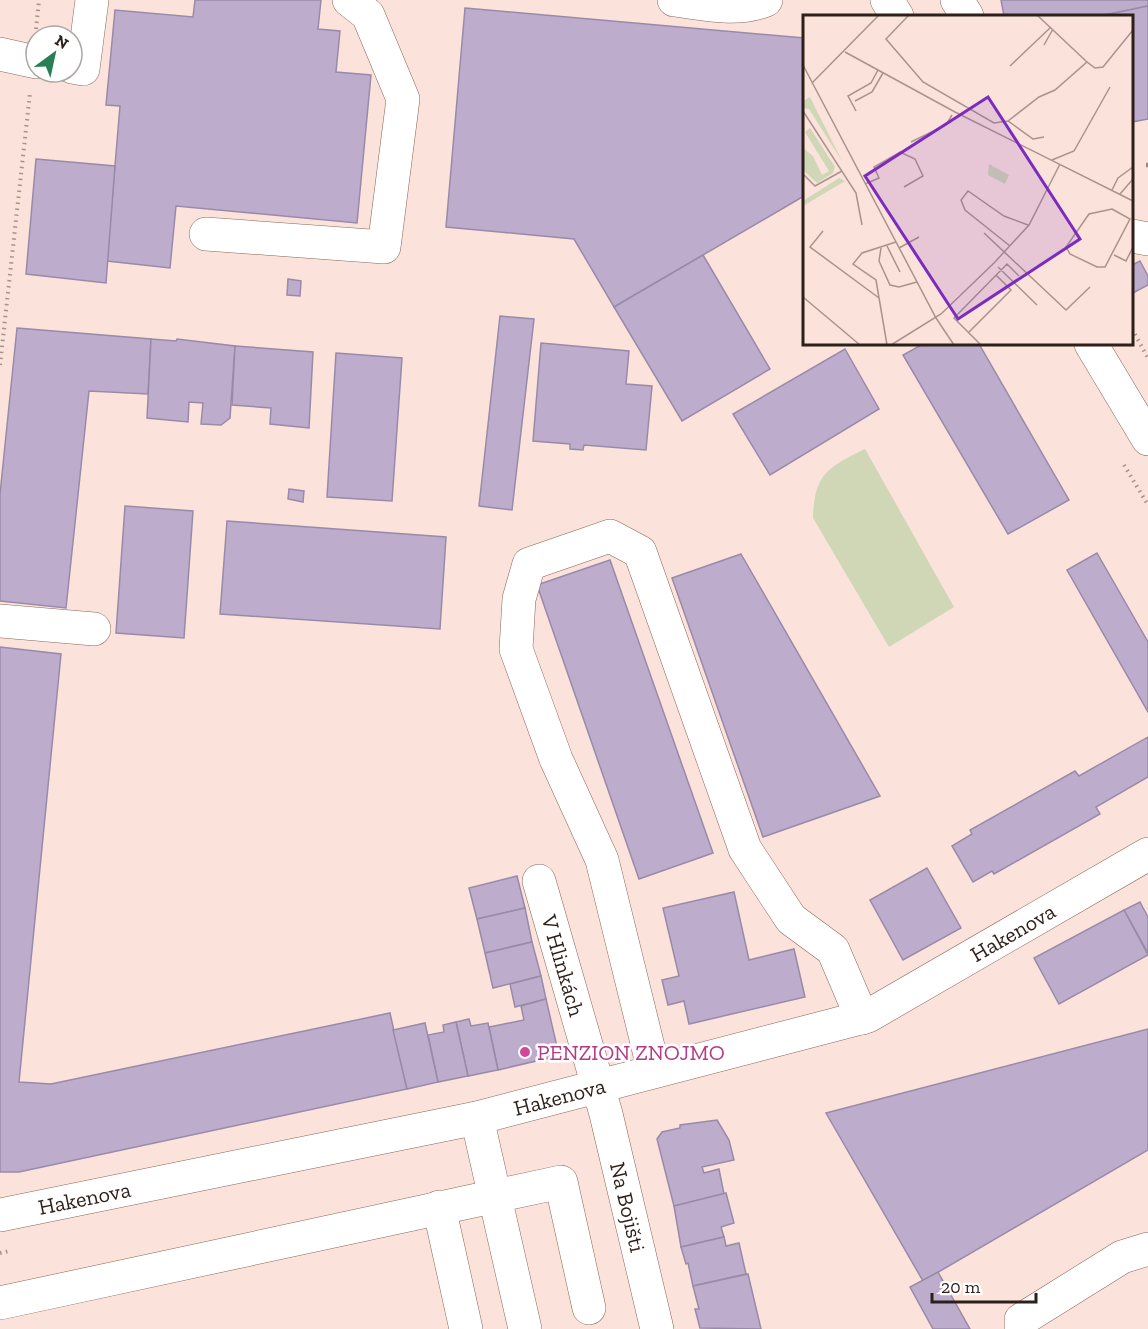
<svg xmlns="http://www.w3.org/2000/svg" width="1148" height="1329" font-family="'Zilla Slab',serif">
	<rect width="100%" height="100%" fill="#fbe2da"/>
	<path fill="#cfd7b7" d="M 865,449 L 954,607 L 889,647 L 813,518 C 814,474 828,467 865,449 Z"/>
	<g fill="#bdaccc" stroke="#9a8aa9" stroke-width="1.5">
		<path d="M 195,0 L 321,0 L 318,29 L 340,31 L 336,72 L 371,75 L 357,223 L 176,206 L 170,268 L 107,261 L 120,106 L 106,105 L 115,10 L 193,17 Z"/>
		<path d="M 1001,0 L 1148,0 L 1148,6 L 1100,16 L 1004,16 Z"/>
		<path d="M 1148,6 L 1148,119 L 1132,122 L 1132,16 L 1100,16 Z"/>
		<path d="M 465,8 L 804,38 L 804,196 L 614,307 L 574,239 L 446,227 Z"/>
		<path d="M 36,159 L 115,166 L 106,283 L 26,274 Z"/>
		<path d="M 703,255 L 770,369 L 682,421 L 614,307 Z"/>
		<path d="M 1140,261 L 1148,276 L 1148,285 L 1133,293 L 1132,265 Z"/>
		<path d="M 288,279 L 301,281 L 300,296 L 287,295 Z"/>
		<path d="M 500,316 L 534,319 L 512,510 L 479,506 Z"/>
		<path d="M 17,328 L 151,339 L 148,394 L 89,391 L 66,608 L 0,601 L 0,494 Z"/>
		<path d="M 151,339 L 176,341 L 177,339 L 235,346 L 230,418 L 221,425 L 201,424 L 203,403 L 189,402 L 188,422 L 147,418 Z"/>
		<path d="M 541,343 L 629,351 L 626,384 L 652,386 L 646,450 L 584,445 L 583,450 L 570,449 L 570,444 L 533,441 Z"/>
		<path d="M 923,344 L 979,344 L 1069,500 L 1008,534 L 903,355 Z"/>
		<path d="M 235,346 L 313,352 L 309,428 L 270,424 L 271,408 L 232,405 Z"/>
		<path d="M 845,349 L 879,409 L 770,475 L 733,414 Z"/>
		<path d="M 336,353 L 402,358 L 392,501 L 327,497 Z"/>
		<path d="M 289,489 L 304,491 L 303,502 L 288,499 Z"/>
		<path d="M 125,506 L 193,511 L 184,638 L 116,633 Z"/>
		<path d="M 227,521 L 446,537 L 440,629 L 220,614 Z"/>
		<path d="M 1097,553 L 1148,642 L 1148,712 L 1067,570 Z"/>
		<path d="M 741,554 L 880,796 L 763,837 L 672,578 Z"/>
		<path d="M 610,560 L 713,853 L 639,879 L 537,585 Z"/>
		<path d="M 0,647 L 61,654 L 19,1082 L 51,1084 L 390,1013 L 407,1089 L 19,1172 L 0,1172 Z"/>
		<path d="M 1148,737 L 1148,777 L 1096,807 L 1100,814 L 994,874 L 992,871 L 973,882 L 952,846 L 972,834 L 970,830 L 1075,771 L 1079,776 Z"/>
		<path d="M 927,868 L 961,928 L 903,960 L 870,900 Z"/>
		<path d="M 517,876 L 525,908 L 477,919 L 469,888 Z"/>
		<path d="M 734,892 L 749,960 L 794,949 L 805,997 L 689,1024 L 684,1001 L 668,1005 L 662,980 L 679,976 L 663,908 Z"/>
		<path d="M 1140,902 L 1148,917 L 1148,953 L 1124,910 Z"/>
		<path d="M 525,908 L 532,942 L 485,953 L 477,919 Z"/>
		<path d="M 1124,910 L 1148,955 L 1059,1004 L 1034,958 Z"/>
		<path d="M 532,942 L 541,976 L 493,988 L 485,953 Z"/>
		<path d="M 541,976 L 546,999 L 515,1007 L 510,984 Z"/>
		<path d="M 546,999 L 558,1051 L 553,1057 L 498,1070 L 489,1027 L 524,1020 L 521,1006 Z"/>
		<path d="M 469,1019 L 471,1026 L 488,1023 L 498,1070 L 468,1076 L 456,1022 Z"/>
		<path d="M 456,1022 L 468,1076 L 438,1082 L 428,1035 L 444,1032 L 443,1025 Z"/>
		<path d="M 425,1023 L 438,1082 L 407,1089 L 393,1030 Z"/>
		<path d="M 1148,1029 L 1148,1150 L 923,1281 L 826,1113 Z"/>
		<path d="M 717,1120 L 729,1140 L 734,1160 L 702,1167 L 704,1173 L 719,1169 L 724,1194 L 674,1206 L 657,1139 L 662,1132 L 680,1128 L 680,1125 Z"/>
		<path d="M 726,1193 L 734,1223 L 721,1227 L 724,1237 L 681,1247 L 674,1206 Z"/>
		<path d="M 724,1237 L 726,1246 L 739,1243 L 746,1274 L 693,1286 L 688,1263 L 686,1264 L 681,1247 Z"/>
		<path d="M 938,1272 L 970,1329 L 933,1329 L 910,1287 Z"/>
		<path d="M 748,1274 L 761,1329 L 700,1328 L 695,1309 L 699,1309 L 693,1286 Z"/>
	</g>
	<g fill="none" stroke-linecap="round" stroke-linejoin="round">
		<defs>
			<g id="minor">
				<path d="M 674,0 C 704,4 737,12 766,0"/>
				<path d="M 887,0 L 897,16"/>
				<path d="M 957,0 L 967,16"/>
				<path d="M 0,54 L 36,62"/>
				<path d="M 72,67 L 83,69 L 92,0"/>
				<path d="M 206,234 L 384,247 L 403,99 L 368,15 L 349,0"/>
				<path d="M 1132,236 L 1148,239"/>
				<path d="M 1091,344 L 1148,439"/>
				<path d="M 0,621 L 94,629"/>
				<path id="s1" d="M 539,881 L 606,1114 L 657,1329"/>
				<path d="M 654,1071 L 602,860 L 556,759 L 516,649 L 519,599 L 529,564 L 610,536 L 640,552 L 745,849 L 791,919 L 833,950 L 862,1018"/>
				<path d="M 477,1118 L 525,1329"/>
				<path d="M 439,1207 L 466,1329"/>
				<path id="s2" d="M 0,1215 L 477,1118 L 868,1016 L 1148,854"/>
				<path d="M 0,1303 L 561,1182 L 589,1308"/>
				<path d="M 1021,1329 L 1021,1320 L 1122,1257 L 1148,1249"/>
			</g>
		</defs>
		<use href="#minor" stroke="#89665a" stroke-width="34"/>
		<g stroke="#a8938c" stroke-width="4" stroke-dasharray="1.5 4.5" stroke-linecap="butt">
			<path d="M 36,29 L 39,0"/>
			<path d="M 1132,329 L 1148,358"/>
			<path d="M 0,365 L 30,93"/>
			<path d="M 1124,465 L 1148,505"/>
			<path d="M 0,1253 L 9,1251"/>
		</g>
		<use href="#minor" stroke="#fff" stroke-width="33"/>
		<path stroke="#9c8881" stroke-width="4.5" stroke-dasharray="8 8" stroke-linecap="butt" d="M 1146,165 L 1148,165"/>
	</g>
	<circle fill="#d1479c" stroke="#fff" stroke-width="2" cx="525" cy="1052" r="6"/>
	<g text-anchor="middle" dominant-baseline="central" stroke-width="5" stroke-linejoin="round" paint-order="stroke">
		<g font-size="22" fill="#2d1f19" stroke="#fff">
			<text stroke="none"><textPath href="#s2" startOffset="1058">Hakenova</textPath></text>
			<text stroke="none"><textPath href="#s1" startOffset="88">V Hlinkách</textPath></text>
			<text stroke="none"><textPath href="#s2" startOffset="572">Hakenova</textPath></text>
			<text stroke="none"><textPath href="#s2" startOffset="86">Hakenova</textPath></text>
			<text stroke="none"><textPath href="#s1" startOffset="338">Na Bojišti</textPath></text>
		</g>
		<g font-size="22" fill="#b23c85" stroke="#fff" text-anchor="start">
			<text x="537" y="1052">PENZION ZNOJMO</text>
		</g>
	</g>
	<g transform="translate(803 15)">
		<rect width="330" height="330" fill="#fbe2da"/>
		<path d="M 7,82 L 39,146 L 6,94 L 0,93 L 0,86 ZM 7,113 L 32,152 L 30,158 L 14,168 L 0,155 L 0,133 L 10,141 L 19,160 L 26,156 L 2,117 ZM 186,149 L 206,160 L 202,169 L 185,160 ZM 36,163 L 42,166 L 0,191 L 0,186 Z" fill="#cfd7b7"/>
		<path fill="none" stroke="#a9948d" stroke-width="1.5" d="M 106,0 L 83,24 L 120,67 L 191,108 L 205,106 L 230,124 L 241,122M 234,0 L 284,47M 241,30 L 250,14M 42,37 L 152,97 L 330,186M 0,50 L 133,303 L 151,330M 207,51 L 248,12M 9,68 L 76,0M 52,86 L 69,77 L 80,58M 0,96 L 53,178 L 59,210M 53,96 L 45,81 L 68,68 L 75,55M 205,106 L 236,82 L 252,75 L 284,47 L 292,53 L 300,52 L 330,15M 108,127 L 143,110 L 149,100M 249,145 L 271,136 L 307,72M 0,159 L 12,171 L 39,156M 62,169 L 76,163 L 71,152 L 97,137 L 112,144 L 120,161 L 101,172M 309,175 L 315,163 L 330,152M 317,179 L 330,164M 309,194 L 327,204 L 302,252 L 294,252 L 267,239 L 263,232 L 286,199 ZM 20,216 L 7,232 L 76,283M 181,218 L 263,295 L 287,272M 84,231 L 97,257M 207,231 L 162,195 L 158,185 L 165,176 L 201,201 L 225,210M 78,233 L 76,246 L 87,270 L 96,272 L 114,267M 96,233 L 116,222M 311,240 L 323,246 L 330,232M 195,252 L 234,290M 0,282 L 57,330M 166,317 L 208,275 L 193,260M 84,330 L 73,265 L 50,249 L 59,238 L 93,227M 88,330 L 138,299 L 191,248 L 226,210 L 257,149M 178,330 L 151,303 L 204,249 L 216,261"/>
		<path fill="#7b2cbf" fill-opacity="0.15" stroke="#7b2cbf" stroke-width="3" d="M 185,82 L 277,224 L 155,304 L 62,161 Z"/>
		<rect width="330" height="330" fill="none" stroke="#2d1f19" stroke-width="3"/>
	</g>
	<g transform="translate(54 54) rotate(33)"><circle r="28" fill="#ffffff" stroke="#aba5a3" stroke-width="1.5"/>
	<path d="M0-4.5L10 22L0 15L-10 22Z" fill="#278054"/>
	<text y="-9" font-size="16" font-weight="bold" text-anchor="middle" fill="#2d1f19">N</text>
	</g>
	<path d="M932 1293v9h104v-9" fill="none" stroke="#2d1f19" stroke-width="3"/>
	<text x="941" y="1293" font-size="18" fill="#2d1f19" stroke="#ffffff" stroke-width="4.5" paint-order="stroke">20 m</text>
</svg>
